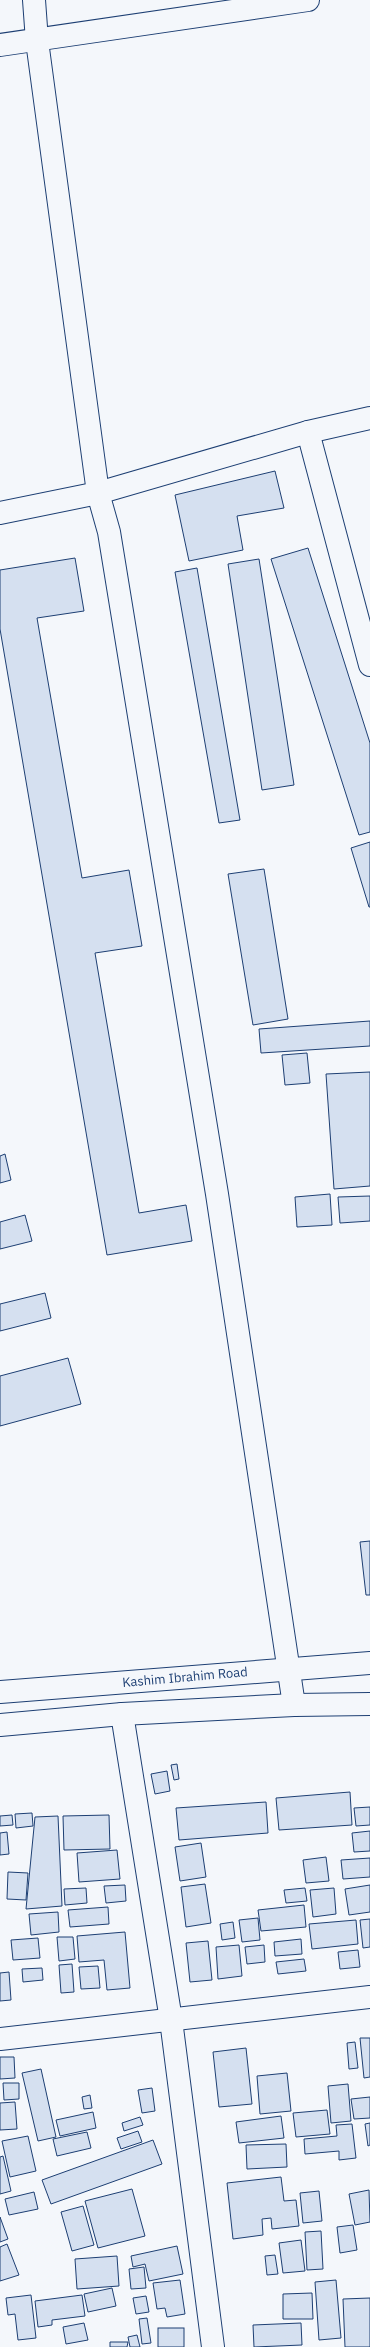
<svg xmlns="http://www.w3.org/2000/svg" width="370" height="2347" font-family="'IBM Plex Sans',sans-serif">
	<rect width="100%" height="100%" fill="#f4f7fb"/>
	<g fill="#d5e0f0" stroke="#1d3f73">
		<path d="M 275,471 L 284,508 L 237,516 L 243,550 L 189,561 L 175,495 Z"/>
		<path d="M 308,548 L 370,743 L 370,832 L 359,835 L 271,559 Z"/>
		<path d="M 75,558 L 84,611 L 37,618 L 82,878 L 129,870 L 142,946 L 95,953 L 139,1213 L 186,1205 L 192,1241 L 107,1255 L 0,629 L 0,570 Z"/>
		<path d="M 259,559 L 294,785 L 262,790 L 228,564 Z"/>
		<path d="M 197,568 L 240,820 L 219,823 L 175,572 Z"/>
		<path d="M 370,842 L 370,907 L 369,907 L 351,848 Z"/>
		<path d="M 264,869 L 288,1019 L 253,1025 L 228,874 Z"/>
		<path d="M 370,1021 L 370,1046 L 261,1053 L 259,1029 Z"/>
		<path d="M 307,1053 L 310,1083 L 285,1085 L 282,1055 Z"/>
		<path d="M 370,1072 L 370,1186 L 334,1189 L 326,1074 Z"/>
		<path d="M 5,1154 L 11,1180 L 0,1183 L 0,1156 Z"/>
		<path d="M 330,1194 L 332,1225 L 297,1227 L 295,1197 Z"/>
		<path d="M 370,1196 L 370,1221 L 340,1223 L 338,1197 Z"/>
		<path d="M 25,1215 L 32,1241 L 0,1249 L 0,1222 Z"/>
		<path d="M 45,1293 L 51,1318 L 0,1331 L 0,1304 Z"/>
		<path d="M 68,1358 L 81,1404 L 0,1426 L 0,1376 Z"/>
		<path d="M 370,1541 L 370,1595 L 366,1595 L 360,1542 Z"/>
		<path d="M 177,1764 L 179,1779 L 174,1780 L 171,1765 Z"/>
		<path d="M 167,1771 L 170,1791 L 155,1794 L 151,1774 Z"/>
		<path d="M 350,1792 L 352,1825 L 279,1830 L 276,1798 Z"/>
		<path d="M 266,1802 L 268,1833 L 179,1840 L 176,1808 Z"/>
		<path d="M 370,1807 L 370,1825 L 356,1826 L 354,1808 Z"/>
		<path d="M 32,1813 L 33,1826 L 16,1828 L 15,1814 Z"/>
		<path d="M 12,1815 L 13,1825 L 0,1826 L 0,1816 Z"/>
		<path d="M 109,1815 L 110,1849 L 64,1850 L 63,1816 Z"/>
		<path d="M 58,1816 L 62,1906 L 26,1909 L 35,1817 Z"/>
		<path d="M 370,1831 L 370,1851 L 354,1852 L 352,1833 Z"/>
		<path d="M 7,1832 L 9,1854 L 0,1855 L 0,1833 Z"/>
		<path d="M 201,1843 L 206,1877 L 180,1881 L 175,1847 Z"/>
		<path d="M 117,1850 L 120,1879 L 79,1882 L 77,1853 Z"/>
		<path d="M 326,1857 L 329,1881 L 306,1883 L 303,1860 Z"/>
		<path d="M 370,1858 L 370,1877 L 343,1879 L 341,1860 Z"/>
		<path d="M 8,1872 L 28,1873 L 26,1900 L 7,1899 Z"/>
		<path d="M 205,1884 L 211,1923 L 186,1927 L 181,1887 Z"/>
		<path d="M 125,1885 L 126,1901 L 106,1903 L 104,1886 Z"/>
		<path d="M 370,1885 L 370,1912 L 349,1915 L 345,1889 Z"/>
		<path d="M 86,1888 L 87,1903 L 65,1905 L 64,1889 Z"/>
		<path d="M 305,1888 L 307,1901 L 286,1903 L 284,1890 Z"/>
		<path d="M 334,1888 L 336,1914 L 313,1917 L 310,1890 Z"/>
		<path d="M 304,1905 L 306,1927 L 261,1931 L 258,1910 Z"/>
		<path d="M 108,1907 L 109,1924 L 70,1927 L 68,1910 Z"/>
		<path d="M 58,1912 L 59,1932 L 31,1935 L 29,1914 Z"/>
		<path d="M 258,1918 L 260,1940 L 242,1942 L 239,1920 Z"/>
		<path d="M 370,1919 L 370,1947 L 363,1948 L 360,1920 Z"/>
		<path d="M 356,1920 L 358,1944 L 312,1949 L 309,1924 Z"/>
		<path d="M 233,1922 L 235,1938 L 222,1940 L 220,1924 Z"/>
		<path d="M 125,1932 L 130,1988 L 107,1990 L 104,1960 L 79,1962 L 77,1936 Z"/>
		<path d="M 57,1937 L 73,1937 L 75,1959 L 59,1961 Z"/>
		<path d="M 38,1938 L 40,1958 L 13,1960 L 11,1940 Z"/>
		<path d="M 301,1939 L 302,1954 L 275,1956 L 274,1942 Z"/>
		<path d="M 208,1941 L 212,1980 L 190,1982 L 186,1943 Z"/>
		<path d="M 239,1945 L 242,1976 L 218,1979 L 216,1947 Z"/>
		<path d="M 264,1945 L 265,1962 L 247,1964 L 245,1947 Z"/>
		<path d="M 358,1950 L 360,1967 L 340,1969 L 338,1952 Z"/>
		<path d="M 304,1959 L 306,1971 L 278,1974 L 276,1962 Z"/>
		<path d="M 72,1964 L 74,1992 L 61,1993 L 59,1965 Z"/>
		<path d="M 98,1966 L 100,1988 L 81,1989 L 79,1967 Z"/>
		<path d="M 42,1968 L 43,1980 L 23,1982 L 22,1969 Z"/>
		<path d="M 9,1972 L 11,2000 L 0,2001 L 0,1973 Z"/>
		<path d="M 360,2038 L 370,2038 L 370,2077 L 364,2078 Z"/>
		<path d="M 355,2042 L 358,2068 L 349,2069 L 347,2043 Z"/>
		<path d="M 246,2048 L 252,2104 L 219,2107 L 213,2052 Z"/>
		<path d="M 0,2057 L 14,2057 L 15,2078 L 0,2079 Z"/>
		<path d="M 41,2069 L 56,2137 L 38,2141 L 22,2073 Z"/>
		<path d="M 287,2073 L 291,2111 L 260,2114 L 257,2076 Z"/>
		<path d="M 3,2083 L 19,2083 L 19,2099 L 4,2100 Z"/>
		<path d="M 348,2084 L 351,2121 L 331,2123 L 328,2086 Z"/>
		<path d="M 152,2088 L 155,2111 L 142,2113 L 138,2090 Z"/>
		<path d="M 90,2095 L 92,2108 L 84,2109 L 82,2097 Z"/>
		<path d="M 370,2097 L 370,2118 L 354,2119 L 351,2099 Z"/>
		<path d="M 15,2102 L 17,2129 L 0,2130 L 0,2103 Z"/>
		<path d="M 327,2110 L 330,2134 L 296,2137 L 293,2113 Z"/>
		<path d="M 93,2112 L 96,2128 L 60,2136 L 56,2120 Z"/>
		<path d="M 281,2116 L 284,2138 L 239,2143 L 236,2122 Z"/>
		<path d="M 140,2117 L 143,2125 L 124,2131 L 122,2123 Z"/>
		<path d="M 370,2123 L 370,2145 L 368,2146 L 365,2124 Z"/>
		<path d="M 352,2124 L 356,2158 L 339,2160 L 339,2151 L 305,2154 L 304,2139 L 337,2136 L 336,2125 Z"/>
		<path d="M 138,2131 L 142,2142 L 121,2149 L 117,2138 Z"/>
		<path d="M 87,2132 L 91,2148 L 57,2156 L 53,2139 Z"/>
		<path d="M 28,2136 L 36,2171 L 10,2177 L 2,2141 Z"/>
		<path d="M 153,2140 L 162,2164 L 51,2204 L 42,2180 Z"/>
		<path d="M 286,2144 L 287,2167 L 247,2169 L 246,2145 Z"/>
		<path d="M 3,2156 L 11,2191 L 0,2194 L 0,2157 Z"/>
		<path d="M 281,2177 L 284,2201 L 296,2200 L 299,2226 L 272,2229 L 271,2218 L 262,2219 L 263,2235 L 233,2239 L 227,2183 Z"/>
		<path d="M 132,2189 L 145,2236 L 98,2248 L 85,2201 Z"/>
		<path d="M 369,2190 L 370,2222 L 355,2225 L 349,2194 Z"/>
		<path d="M 319,2191 L 322,2221 L 303,2223 L 300,2193 Z"/>
		<path d="M 34,2192 L 38,2209 L 9,2215 L 5,2199 Z"/>
		<path d="M 83,2206 L 94,2245 L 72,2251 L 61,2212 Z"/>
		<path d="M 0,2217 L 8,2239 L 0,2242 Z"/>
		<path d="M 353,2225 L 357,2250 L 340,2253 L 337,2227 Z"/>
		<path d="M 321,2231 L 323,2269 L 307,2270 L 305,2232 Z"/>
		<path d="M 301,2240 L 305,2271 L 283,2273 L 279,2243 Z"/>
		<path d="M 7,2244 L 19,2275 L 0,2281 L 0,2247 Z"/>
		<path d="M 177,2246 L 183,2274 L 149,2281 L 145,2264 L 133,2267 L 131,2256 Z"/>
		<path d="M 275,2255 L 278,2274 L 267,2275 L 265,2256 Z"/>
		<path d="M 117,2256 L 119,2286 L 77,2289 L 75,2259 Z"/>
		<path d="M 144,2267 L 146,2288 L 131,2289 L 129,2269 Z"/>
		<path d="M 180,2280 L 185,2314 L 167,2317 L 165,2308 L 157,2309 L 153,2283 Z"/>
		<path d="M 336,2280 L 341,2338 L 319,2340 L 315,2282 Z"/>
		<path d="M 112,2288 L 116,2306 L 88,2312 L 84,2294 Z"/>
		<path d="M 312,2293 L 313,2319 L 283,2319 L 283,2294 Z"/>
		<path d="M 31,2295 L 36,2338 L 18,2340 L 15,2314 L 8,2315 L 6,2298 Z"/>
		<path d="M 82,2295 L 85,2316 L 52,2320 L 52,2325 L 38,2327 L 35,2301 Z"/>
		<path d="M 146,2296 L 149,2312 L 136,2314 L 133,2298 Z"/>
		<path d="M 370,2298 L 370,2347 L 345,2347 L 343,2299 Z"/>
		<path d="M 147,2318 L 151,2343 L 142,2344 L 139,2319 Z"/>
		<path d="M 84,2323 L 88,2340 L 66,2344 L 63,2327 Z"/>
		<path d="M 301,2323 L 302,2345 L 254,2347 L 253,2325 Z"/>
		<rect x="158" y="2328" width="26" height="19"/>
		<path d="M 137,2335 L 140,2347 L 130,2347 L 128,2337 Z"/>
		<path d="M 110,2342 L 128,2342 L 127,2347 L 110,2347 Z"/>
	</g>
	<g fill="none" stroke-linecap="round" stroke-linejoin="round">
		<defs>
			<g id="minor">
				<path d="M 34,0 L 37,41 L 98,493 L 109,532 L 217,1194 L 294,1705"/>
				<path d="M 0,45 L 308,0"/>
				<path d="M 308,432 L 370,665"/>
				<path d="M 0,513 L 98,493 L 308,432 L 370,418"/>
				<path d="M 122,1714 L 171,2020 L 213,2347"/>
				<path d="M 0,2039 L 370,1997"/>
			</g>
			<g id="trunk">
				<path d="M 0,1692 L 370,1663"/>
				<path d="M 0,1725 L 122,1714 L 294,1705 L 370,1704"/>
			</g>
		</defs>
		<use href="#minor" stroke="#1d3f73" stroke-width="24"/>
		<use href="#trunk" stroke="#1d3f73" stroke-width="24"/>
		<use href="#minor" stroke="#f4f7fb" stroke-width="22"/>
		<use href="#trunk" stroke="#f4f7fb" stroke-width="22"/>
	</g>
	<g text-anchor="middle" dominant-baseline="central" stroke-width="3" stroke-linejoin="round" paint-order="stroke">
		<g font-size="13" fill="#1d3f73" stroke="#f4f7fb">
			<text transform="translate(185 1677) rotate(-5)">Kashim Ibrahim Road</text>
		</g>
	</g>
</svg>
